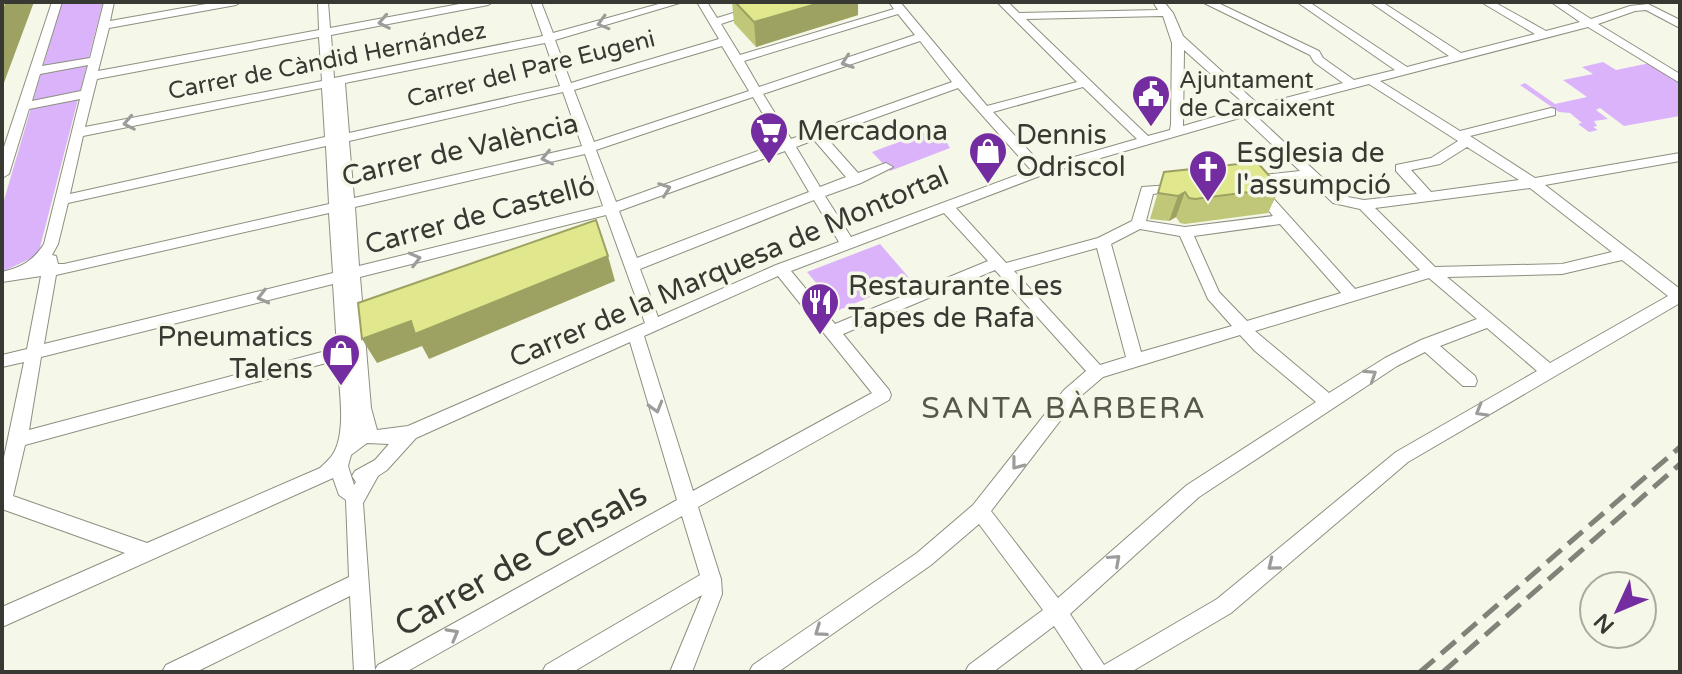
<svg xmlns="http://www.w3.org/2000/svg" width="1682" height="674" font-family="'Varela Round',sans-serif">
	<rect width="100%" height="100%" fill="#f5f7e8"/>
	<g fill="#dbb3fb">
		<path d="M 62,2 L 103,2 L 38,255 L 2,272 L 2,207 Z"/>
		<path d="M 1603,62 L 1616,70 L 1650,63 L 1680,82 L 1680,116 L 1624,126 L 1600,108 L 1596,110 L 1608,119 L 1594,121 L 1597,126 L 1593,127 L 1598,130 L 1589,132 L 1578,124 L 1582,123 L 1570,113 L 1559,112 L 1520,85 L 1525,83 L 1555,104 L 1587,97 L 1563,80 L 1593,74 L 1582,67 Z"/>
		<path d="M 931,130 L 944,138 L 950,148 L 890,171 L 872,152 Z"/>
		<path d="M 880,244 L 911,280 L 839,310 L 807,272 Z"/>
	</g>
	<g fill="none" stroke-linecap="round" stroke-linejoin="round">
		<defs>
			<path id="minor" d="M 52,2 L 62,2 L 42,66 L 90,58 L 104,2 L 114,2 L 110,21 L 217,2 L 241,2 L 236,5 L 109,28 L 98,71 L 319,30 L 318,2 L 328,2 L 330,28 L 470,2 L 493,2 L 488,5 L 331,35 L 334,78 L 543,36 L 531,2 L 541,2 L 553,33 L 666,2 L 683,2 L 555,40 L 571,83 L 719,39 L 697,2 L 707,2 L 717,18 L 769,2 L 786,2 L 721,24 L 740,55 L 894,9 L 889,2 L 900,2 L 987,106 L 1077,82 L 997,2 L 1008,2 L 1019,13 L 1158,10 L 1153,2 L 1164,2 L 1173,13 L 1183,36 L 1259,105 L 1343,83 L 1314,62 L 1310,55 L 1202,2 L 1216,2 L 1319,51 L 1323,58 L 1354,80 L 1395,70 L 1297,2 L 1309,2 L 1407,67 L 1449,56 L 1370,2 L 1382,2 L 1461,53 L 1535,34 L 1481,2 L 1494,2 L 1546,31 L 1580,22 L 1551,2 L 1564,2 L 1591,19 L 1630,6 L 1648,4 L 1680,20 L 1680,28 L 1646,10 L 1635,11 L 1598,24 L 1680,74 L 1680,83 L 1588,27 L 1380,81 L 1460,131 L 1551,108 L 1555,109 L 1555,115 L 1470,136 L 1535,178 L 1680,153 L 1680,161 L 1545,185 L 1680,289 L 1680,303 L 1408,462 L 1231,613 L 1131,672 L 1084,672 L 1054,626 L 993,672 L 965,672 L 969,665 L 1043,610 L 979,524 L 931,565 L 778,672 L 749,672 L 753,665 L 917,553 L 973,505 L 1064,390 L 1086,371 L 995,270 L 843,334 L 889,390 L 891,395 L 889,400 L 698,507 L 721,579 L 722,594 L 692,672 L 670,672 L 702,595 L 573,672 L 542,672 L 546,665 L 700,575 L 682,516 L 406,672 L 354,672 L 350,596 L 196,672 L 162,672 L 166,665 L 349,577 L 346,500 L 339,495 L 333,478 L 2,627 L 2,607 L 125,553 L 2,509 L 2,467 L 24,362 L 2,367 L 2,355 L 27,349 L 41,276 L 2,282 L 2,272 C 22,267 33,261 44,244 L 80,99 L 29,109 L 9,174 L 2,178 L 2,153 ZM 898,14 L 915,35 L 759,87 L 744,61 ZM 1163,16 L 1172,43 L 1171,124 L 1170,130 L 1148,136 L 1026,19 ZM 319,37 L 322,81 L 85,127 L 97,79 ZM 920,41 L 952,82 L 791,139 L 763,94 ZM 545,43 L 560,86 L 349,133 L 345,83 ZM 722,46 L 749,91 L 594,142 L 574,90 ZM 1184,50 L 1248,107 L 1183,126 ZM 88,65 L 81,91 L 32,101 L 40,74 ZM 1369,84 L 1458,141 L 1431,158 L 1396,165 L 1396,171 L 1417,194 L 1364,200 L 1342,196 L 1254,114 ZM 1083,87 L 1137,139 L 1043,166 L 993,112 ZM 322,88 L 325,137 L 70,194 L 83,136 ZM 958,88 L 1031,170 L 851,237 L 825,196 L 861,183 L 893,167 L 886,163 L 858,173 L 825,136 ZM 563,92 L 582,146 L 354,198 L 349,141 ZM 753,97 L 780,143 L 616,202 L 596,150 ZM 1243,117 L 1300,171 L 1254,176 L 1247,180 L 1249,183 L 1283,183 L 1307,178 L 1333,203 L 1360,209 L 1420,270 L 1355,289 L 1264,188 L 1259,187 L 1252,191 L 1273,216 L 1185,227 L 1146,221 L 1153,194 L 1185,190 L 1187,187 L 1185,184 L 1142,187 L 1132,221 L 1098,238 L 1006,263 L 956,208 L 1045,174 ZM 814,140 L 846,177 L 820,187 L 796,147 ZM 326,146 L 329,204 L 64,264 L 58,264 L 56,256 L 52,255 L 58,244 L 68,203 ZM 1467,147 L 1519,180 L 1431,192 L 1411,170 L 1440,164 ZM 785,151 L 809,192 L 637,258 L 619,211 ZM 585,154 L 603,206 L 359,266 L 355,207 ZM 1530,188 L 1612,252 L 1562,264 L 1435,267 L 1375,208 ZM 814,200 L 839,242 L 776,265 L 658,317 L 640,269 ZM 329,213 L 333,273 L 44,344 L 56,275 ZM 944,213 L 988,261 L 835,324 L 791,271 ZM 606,215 L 645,323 L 408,426 L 377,430 L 371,408 L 360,277 ZM 1280,224 L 1341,293 L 1247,321 L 1219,292 L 1194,236 ZM 1140,229 L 1180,236 L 1208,299 L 1232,326 L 1141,352 L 1111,244 ZM 1097,248 L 1126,357 L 1100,365 L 1014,271 ZM 1622,260 L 1668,296 L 1550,363 L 1447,277 L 1562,274 ZM 778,276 L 872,393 L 693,491 L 644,336 ZM 1429,278 L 1477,319 L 1421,340 L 1385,358 L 1329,393 L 1255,331 ZM 333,284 L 337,348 L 29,430 L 41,357 ZM 1487,328 L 1537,371 L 1396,452 L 1217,599 L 1104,665 L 1070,614 L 1199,497 L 1397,366 L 1425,352 L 1463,386 L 1475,386 L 1477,381 L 1475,376 L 1440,346 ZM 1240,335 L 1255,351 L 1316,402 L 1187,485 L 1058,598 L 991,511 L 1076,400 L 1103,377 ZM 630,342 L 677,500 L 378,665 L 375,670 L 363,503 L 378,476 L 387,470 L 416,438 ZM 337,360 C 339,386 347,432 333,454 C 330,459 324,464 320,468 L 147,543 L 13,496 L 25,445 ZM 367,443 L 389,444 L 375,460 L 355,471 L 352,476 L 356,482 L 354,485 L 348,466 L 351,455 Z"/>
		</defs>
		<use href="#minor" stroke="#8d8f81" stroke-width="2"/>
		<use href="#minor" fill="#fff" fill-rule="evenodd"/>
		<g stroke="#818279" stroke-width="5" stroke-dasharray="19 9" stroke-linecap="butt">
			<path d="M 1420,672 L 1680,447"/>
			<path d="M 1443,672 L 1680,464"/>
		</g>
	</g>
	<g fill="#c1c778">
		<path d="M 732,2 L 858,2 L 858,15 L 756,47 L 734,23 Z"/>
		<path d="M 1164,172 L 1280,188 L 1268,213 L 1185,224 L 1180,223 L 1176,217 L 1169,221 L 1150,219 Z"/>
	</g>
	<g fill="#9da262">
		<path d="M 7,2 L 34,2 L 2,88 L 2,14 Z"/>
		<path d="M 823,2 L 858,2 L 858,15 L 756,47 L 754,22 Z"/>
		<path d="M 1185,192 L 1176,217 L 1169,221 L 1178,196 Z"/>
		<path d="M 608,256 L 615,281 L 429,359 L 422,346 L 377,363 L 362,339 L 411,321 Z"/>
	</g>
	<g fill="#e0e78c" stroke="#9da262" stroke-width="2">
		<path d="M 2,2 L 7,2 L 2,14 Z"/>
		<path d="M 735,2 L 823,2 L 754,22 Z"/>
		<path d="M 1257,162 L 1280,188 L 1195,199 L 1189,198 L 1185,192 L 1178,196 L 1158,193 L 1164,172 Z"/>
		<path d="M 596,220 L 608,256 L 415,334 L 411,321 L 362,339 L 358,303 Z"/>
	</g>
	<defs><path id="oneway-chevron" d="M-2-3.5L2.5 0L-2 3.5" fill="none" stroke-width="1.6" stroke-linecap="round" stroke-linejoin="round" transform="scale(2)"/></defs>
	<g stroke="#9c9c9a">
		<use href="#oneway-chevron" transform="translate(384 22) rotate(169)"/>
		<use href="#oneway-chevron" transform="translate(603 23) rotate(164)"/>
		<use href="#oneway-chevron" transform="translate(847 62) rotate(161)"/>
		<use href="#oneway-chevron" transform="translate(129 123) rotate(169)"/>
		<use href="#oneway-chevron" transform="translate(547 158) rotate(167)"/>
		<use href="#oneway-chevron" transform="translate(665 189) rotate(-20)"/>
		<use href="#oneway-chevron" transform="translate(415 259) rotate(-14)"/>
		<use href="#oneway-chevron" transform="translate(263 297) rotate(166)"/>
		<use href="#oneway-chevron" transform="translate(1371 375) rotate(-33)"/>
		<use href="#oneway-chevron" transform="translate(656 407) rotate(74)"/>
		<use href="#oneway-chevron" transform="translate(1481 411) rotate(150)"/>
		<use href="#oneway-chevron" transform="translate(1017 464) rotate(128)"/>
		<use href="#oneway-chevron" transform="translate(1115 560) rotate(-42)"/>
		<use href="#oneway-chevron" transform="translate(1273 565) rotate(141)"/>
		<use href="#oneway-chevron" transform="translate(820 631) rotate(145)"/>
		<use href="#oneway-chevron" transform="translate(453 634) rotate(-29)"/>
	</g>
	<defs>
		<symbol id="civic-pin" viewBox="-11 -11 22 30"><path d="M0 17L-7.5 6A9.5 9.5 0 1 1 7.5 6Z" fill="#742da0" stroke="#f5f7e8"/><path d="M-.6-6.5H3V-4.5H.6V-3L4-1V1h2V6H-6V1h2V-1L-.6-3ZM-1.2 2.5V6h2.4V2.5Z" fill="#fff"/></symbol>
		<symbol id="supermarket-pin" viewBox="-11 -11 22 30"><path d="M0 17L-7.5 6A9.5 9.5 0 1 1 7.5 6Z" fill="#742da0" stroke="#f5f7e8"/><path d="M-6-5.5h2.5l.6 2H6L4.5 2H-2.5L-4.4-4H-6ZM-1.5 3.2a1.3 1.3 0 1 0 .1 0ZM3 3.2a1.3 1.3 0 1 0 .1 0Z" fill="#fff"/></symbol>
		<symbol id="shop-pin" viewBox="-11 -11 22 30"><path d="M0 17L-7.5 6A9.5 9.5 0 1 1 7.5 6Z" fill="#742da0" stroke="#f5f7e8"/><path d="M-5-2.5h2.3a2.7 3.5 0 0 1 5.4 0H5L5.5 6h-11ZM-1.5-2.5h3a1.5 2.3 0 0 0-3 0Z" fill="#fff"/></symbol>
		<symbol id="church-pin" viewBox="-11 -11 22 30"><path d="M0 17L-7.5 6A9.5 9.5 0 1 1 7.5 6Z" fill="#742da0" stroke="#f5f7e8"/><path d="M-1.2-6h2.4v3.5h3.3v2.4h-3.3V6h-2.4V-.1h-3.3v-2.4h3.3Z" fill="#fff"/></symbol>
		<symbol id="restaurant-pin" viewBox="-11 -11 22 30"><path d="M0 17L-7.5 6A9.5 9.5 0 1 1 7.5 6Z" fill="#742da0" stroke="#f5f7e8"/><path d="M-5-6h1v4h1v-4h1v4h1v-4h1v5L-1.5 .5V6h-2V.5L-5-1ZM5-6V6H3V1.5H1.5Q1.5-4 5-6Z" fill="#fff"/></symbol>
	</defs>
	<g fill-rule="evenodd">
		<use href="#civic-pin" x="1129" y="72" width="44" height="60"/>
		<use href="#supermarket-pin" x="747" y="109" width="44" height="60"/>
		<use href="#shop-pin" x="966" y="129" width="44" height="60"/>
		<use href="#church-pin" x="1186" y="147" width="44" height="60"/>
		<use href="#restaurant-pin" x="798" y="280" width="44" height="60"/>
		<use href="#shop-pin" x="319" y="331" width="44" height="60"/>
	</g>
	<g text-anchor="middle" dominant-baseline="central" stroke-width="7" stroke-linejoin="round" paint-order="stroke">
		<g font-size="24" fill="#393934" stroke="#f5f7e8">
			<text transform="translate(327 61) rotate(-11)">Carrer de Càndid Hernández</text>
			<text transform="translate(531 69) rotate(-14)">Carrer del Pare Eugeni</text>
		</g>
		<g font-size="24" fill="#393934" stroke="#f5f7e8" text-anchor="start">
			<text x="1179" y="80">Ajuntament<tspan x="1179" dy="28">de Carcaixent</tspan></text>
		</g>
		<g font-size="28" fill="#393934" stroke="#f5f7e8" text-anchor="start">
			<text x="797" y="131">Mercadona</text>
			<text x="1016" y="135">Dennis<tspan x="1016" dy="32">Odriscol</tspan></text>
			<text x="1236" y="153">Esglesia de<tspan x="1236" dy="32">l'assumpció</tspan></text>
			<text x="848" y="286">Restaurante Les<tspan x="848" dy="32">Tapes de Rafa</tspan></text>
			<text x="313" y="337" text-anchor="end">Pneumatics<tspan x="313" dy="32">Talens</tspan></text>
		</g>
		<g font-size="28" fill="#393934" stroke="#f5f7e8">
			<text transform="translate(460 150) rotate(-13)">Carrer de València</text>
			<text transform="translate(480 215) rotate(-15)">Carrer de Castelló</text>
			<text transform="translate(729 267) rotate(-23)">Carrer de la Marquesa de Montortal</text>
		</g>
		<g font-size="30" letter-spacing="2" fill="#56584b" stroke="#f5f7e8">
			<text x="1064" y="408">SANTA BÀRBERA</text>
		</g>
		<g font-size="34" fill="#393934" stroke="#f5f7e8">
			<text transform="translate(521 560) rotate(-29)">Carrer de Censals</text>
		</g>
	</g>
	<rect width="1682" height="674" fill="none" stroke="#393934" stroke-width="8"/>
	<g transform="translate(1618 610) rotate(226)"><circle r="38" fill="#f5f7e8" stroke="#aaaba0" stroke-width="2"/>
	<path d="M0-6L14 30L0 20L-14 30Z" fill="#742da0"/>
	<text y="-12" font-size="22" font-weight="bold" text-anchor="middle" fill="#393934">N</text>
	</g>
</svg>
